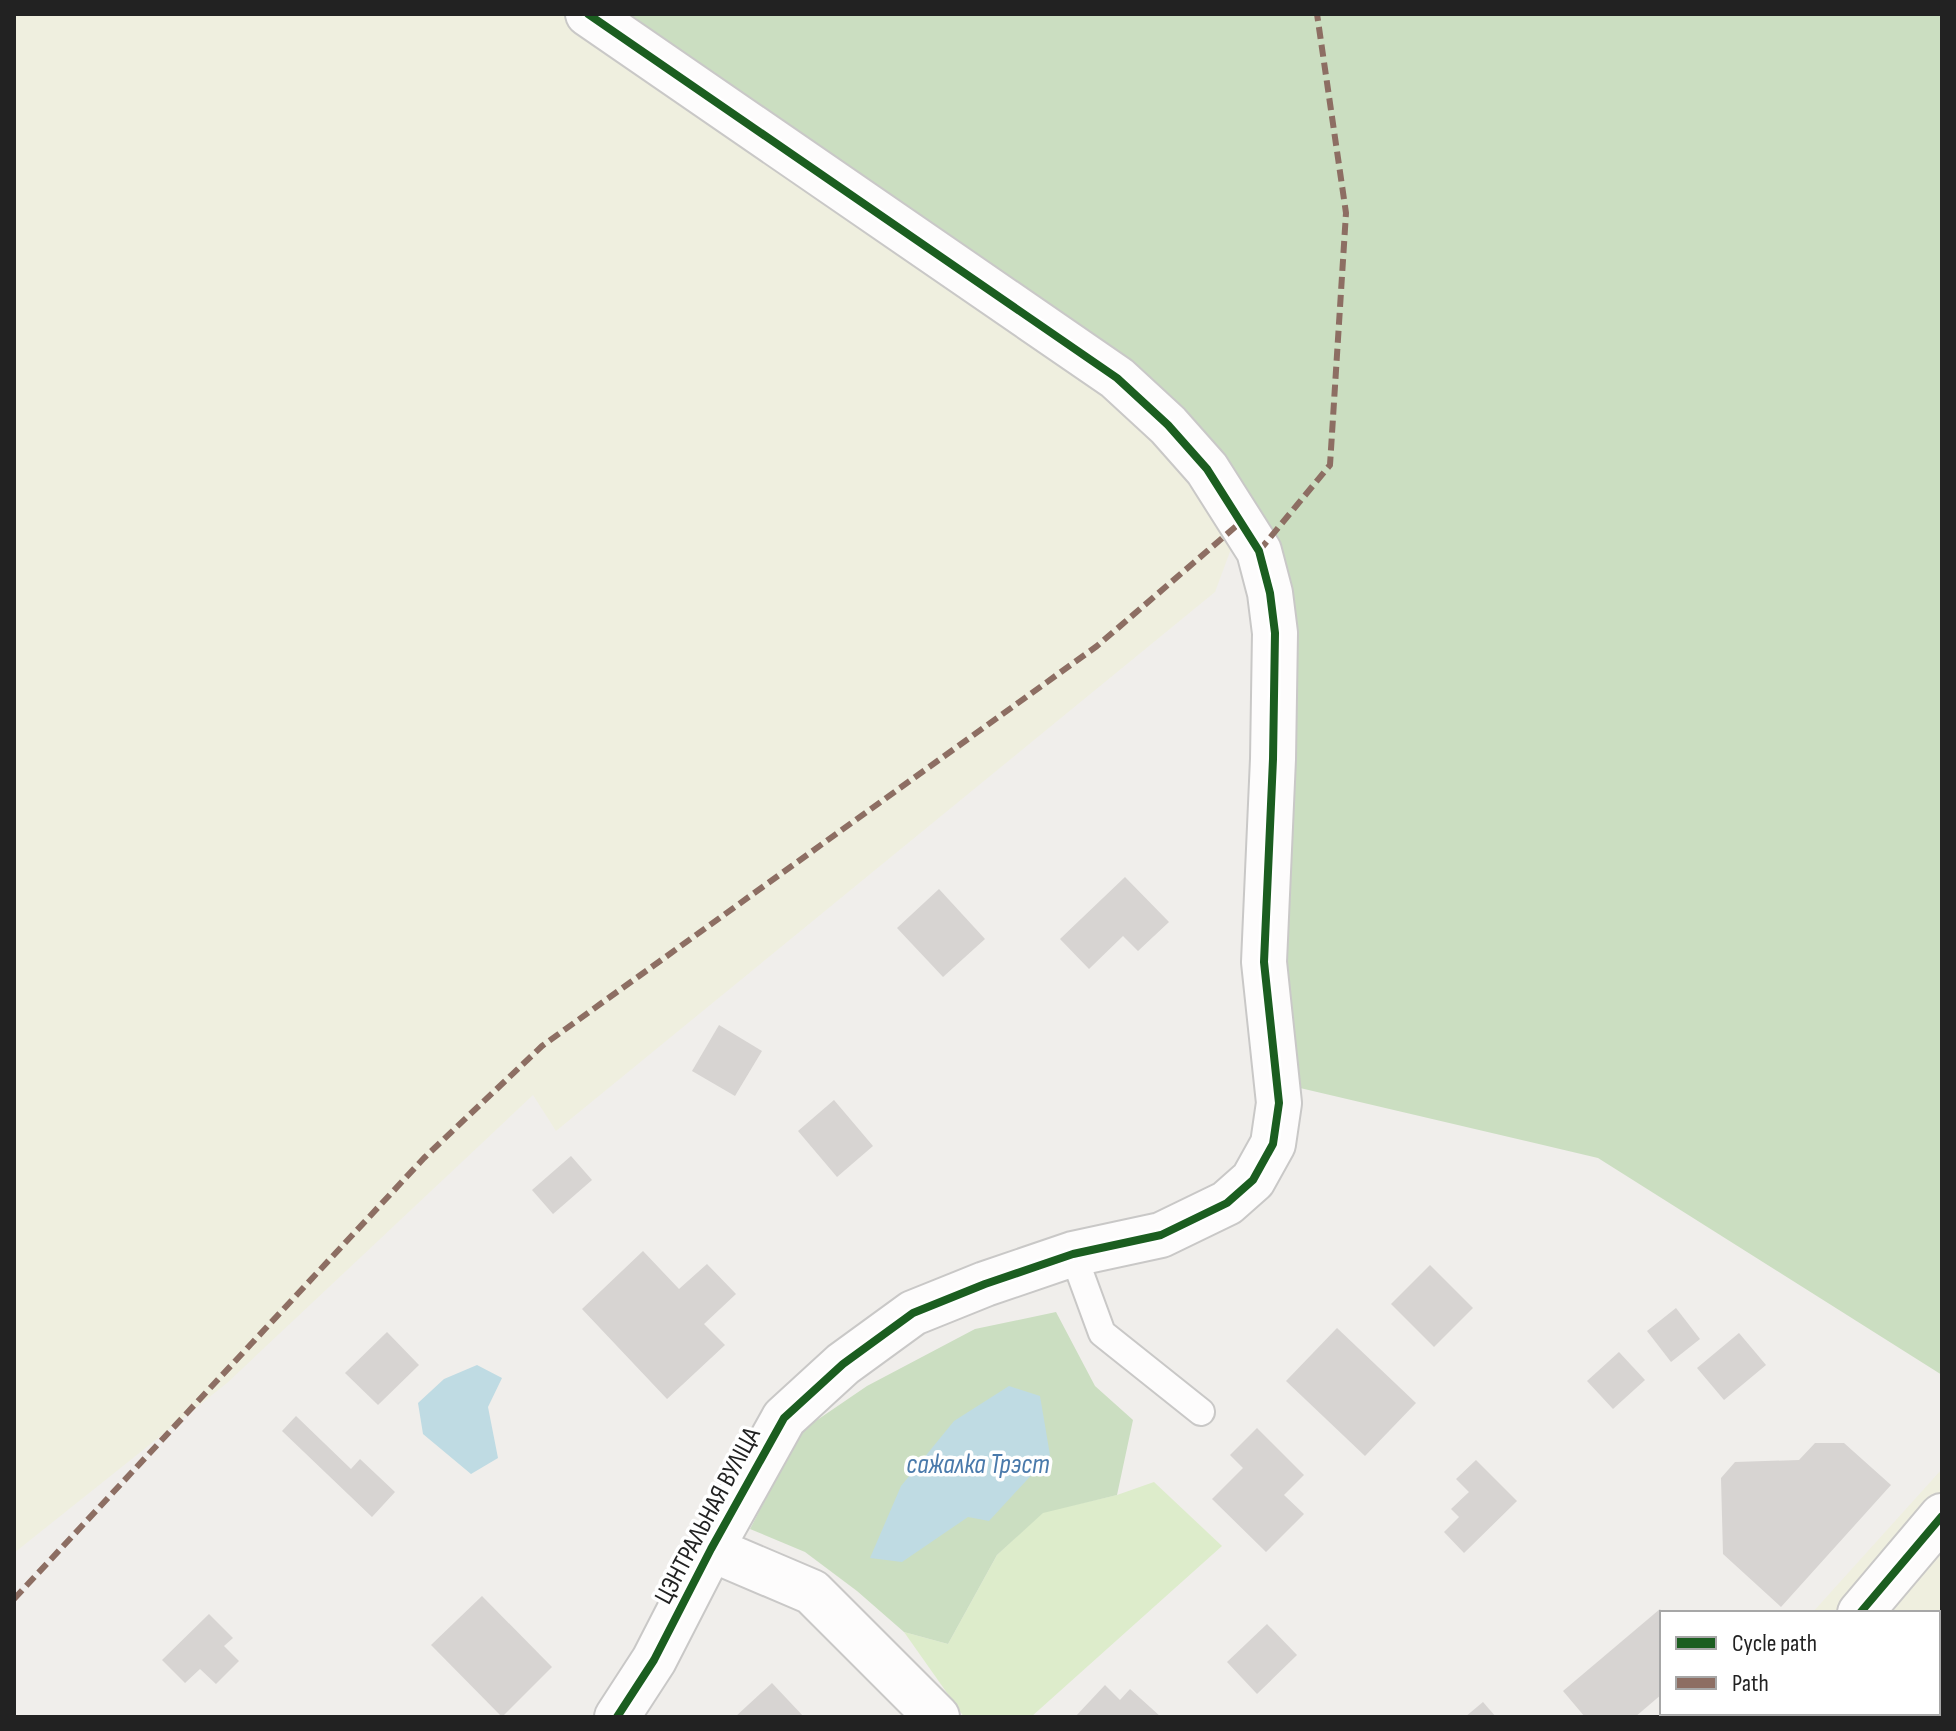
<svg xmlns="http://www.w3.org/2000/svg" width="1956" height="1731" font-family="'Sofia Sans Condensed',sans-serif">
	<rect width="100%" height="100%" fill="#f0eeeb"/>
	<g fill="#efefdf">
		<path d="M 14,14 L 588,14 L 1117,378 L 1241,522 L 1215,592 L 556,1131 L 533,1095 L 227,1383 L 14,1553 Z"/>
		<path d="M 1942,1469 L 1942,1717 L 1714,1717 L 1718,1713 L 1938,1713 L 1938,1613 L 1812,1613 Z"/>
	</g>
	<path fill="#ddeccb" d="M 1154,1482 L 1222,1546 L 1031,1717 L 964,1717 L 904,1632 L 948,1644 L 997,1555 L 1043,1512 L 1117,1495 Z"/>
	<g fill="#cbdec1">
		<path d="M 621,14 L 1942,14 L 1942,1375 L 1598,1158 L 1283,1084 L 1288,576 L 1264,515 L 1224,456 Z"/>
		<path d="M 1056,1312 L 1095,1386 L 1133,1420 L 1117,1495 L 1043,1513 L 997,1555 L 948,1644 L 904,1632 L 857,1591 L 805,1552 L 750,1529 L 801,1431 L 867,1386 L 975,1329 Z"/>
	</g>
	<g fill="#bfdbe3">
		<path d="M 477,1365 L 502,1378 L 488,1407 L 498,1458 L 471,1474 L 423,1434 L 418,1403 L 444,1379 Z"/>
		<path d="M 1009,1386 L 1040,1396 L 1050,1455 L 989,1521 L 968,1517 L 902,1562 L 870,1558 L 901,1486 L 954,1421 Z"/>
	</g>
	<g fill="#d7d4d2">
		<path d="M 1125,877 L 1169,922 L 1138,951 L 1123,936 L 1089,969 L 1060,939 Z"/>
		<path d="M 939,889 L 985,939 L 943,977 L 897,928 Z"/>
		<path d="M 719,1025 L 762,1051 L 735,1096 L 692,1071 Z"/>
		<path d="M 834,1100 L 873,1146 L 837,1177 L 798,1131 Z"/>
		<path d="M 571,1156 L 592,1180 L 553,1214 L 532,1190 Z"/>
		<path d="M 643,1251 L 679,1289 L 707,1264 L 736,1294 L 704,1324 L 725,1345 L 667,1399 L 582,1309 Z"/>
		<path d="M 1430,1265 L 1473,1308 L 1434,1347 L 1391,1304 Z"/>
		<path d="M 1676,1308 L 1700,1339 L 1671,1362 L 1647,1331 Z"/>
		<path d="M 1337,1328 L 1416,1403 L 1365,1456 L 1286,1381 Z"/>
		<path d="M 387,1332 L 419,1365 L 378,1405 L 345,1373 Z"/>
		<path d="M 1739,1333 L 1766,1365 L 1724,1400 L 1697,1368 Z"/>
		<path d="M 1619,1352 L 1645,1380 L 1613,1409 L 1587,1381 Z"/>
		<path d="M 296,1416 L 351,1469 L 360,1459 L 395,1492 L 372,1517 L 282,1431 Z"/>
		<path d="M 1257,1428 L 1304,1475 L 1284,1495 L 1304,1514 L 1266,1552 L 1212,1499 L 1243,1468 L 1230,1455 Z"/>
		<path d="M 1815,1443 L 1844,1443 L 1891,1485 L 1781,1607 L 1723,1554 L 1721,1478 L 1735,1462 L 1799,1460 Z"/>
		<path d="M 1476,1460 L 1517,1501 L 1464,1553 L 1444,1532 L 1459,1517 L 1451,1509 L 1469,1492 L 1456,1479 Z"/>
		<path d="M 482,1596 L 552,1667 L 502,1717 L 431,1645 Z"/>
		<path d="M 1660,1609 L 1662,1612 L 1662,1694 L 1635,1717 L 1585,1717 L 1563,1691 Z"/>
		<path d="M 209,1614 L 233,1638 L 224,1646 L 239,1661 L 216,1684 L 200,1669 L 185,1683 L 162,1660 Z"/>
		<path d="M 1267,1624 L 1297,1655 L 1257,1694 L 1227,1662 Z"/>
		<path d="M 772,1683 L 804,1717 L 735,1717 Z"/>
		<path d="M 1105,1685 L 1120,1700 L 1130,1689 L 1161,1717 L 1075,1717 Z"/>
		<path d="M 1483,1702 L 1496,1717 L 1465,1717 Z"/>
	</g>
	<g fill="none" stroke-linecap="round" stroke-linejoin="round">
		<defs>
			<path id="service" d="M 1073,1254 L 1102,1333 L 1201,1412"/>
			<g id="minor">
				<path d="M 588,14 L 1117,378 L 1168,425 L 1207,469 L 1259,551 L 1270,593 L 1275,633 L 1273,759 L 1264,962 L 1279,1103 L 1273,1144 L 1253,1180 L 1227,1203 L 1161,1235 L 1073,1254 L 985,1284 L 913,1313 L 843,1364 L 784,1418 L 711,1549 L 654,1660 L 617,1717"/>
				<path d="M 711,1549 L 812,1592 L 937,1717"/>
				<path d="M 1860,1613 L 1942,1516"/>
				<path d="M 1773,1717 L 1776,1713"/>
			</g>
		</defs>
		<use href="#service" stroke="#c9c8c7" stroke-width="30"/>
		<use href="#minor" stroke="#c9c8c7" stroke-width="48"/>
		<use href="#service" stroke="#fdfcfc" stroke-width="26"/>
		<use href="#minor" stroke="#fdfcfc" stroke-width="44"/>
		<g stroke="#8d6e63" stroke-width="6" stroke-dasharray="12 6" stroke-linecap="butt">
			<path d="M 1259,551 L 1330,465 L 1346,213 L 1317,14"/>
			<path d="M 14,1599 L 424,1158 L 542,1046 L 1097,646 L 1241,522"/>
		</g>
		<defs>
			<g id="cycleway">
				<path d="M 588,14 L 1117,378 L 1168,425 L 1207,469 L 1259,551 L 1270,593 L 1275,633 L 1273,759 L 1264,962 L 1279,1103 L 1273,1144 L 1253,1180 L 1227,1203 L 1161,1235 L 1073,1254 L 985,1284 L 913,1313 L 843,1364 L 784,1418 L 711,1549 L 654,1660 L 617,1717"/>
				<path d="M 1860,1613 L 1942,1516"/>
			</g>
		</defs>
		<use href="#cycleway" stroke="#fff" stroke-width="13"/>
		<use href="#cycleway" stroke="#1b5e20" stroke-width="8"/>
	</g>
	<g text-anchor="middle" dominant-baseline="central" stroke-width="7" stroke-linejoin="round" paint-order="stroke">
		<g font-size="26" fill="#222" stroke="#fff">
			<text transform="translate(708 1516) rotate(-62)">ЦЭНТРАЛЬНАЯ ВУЛІЦА</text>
		</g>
		<g font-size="28" font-style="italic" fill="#4a7aab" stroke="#fff">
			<text x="978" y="1464">сажалка Трэст</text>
		</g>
	</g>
	<rect width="1956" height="1731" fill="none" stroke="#222222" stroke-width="32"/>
	<rect x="1660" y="1611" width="280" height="104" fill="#ffffff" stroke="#a7a7a7" stroke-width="2"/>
	<rect x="1676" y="1637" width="40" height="12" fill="#1b5e20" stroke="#a7a7a7" stroke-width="2"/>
	<text x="1732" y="1651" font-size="24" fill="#222222">Cycle path</text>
	<rect x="1676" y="1677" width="40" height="12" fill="#8d6e63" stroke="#a7a7a7" stroke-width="2"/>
	<text x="1732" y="1691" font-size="24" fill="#222222">Path</text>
</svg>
